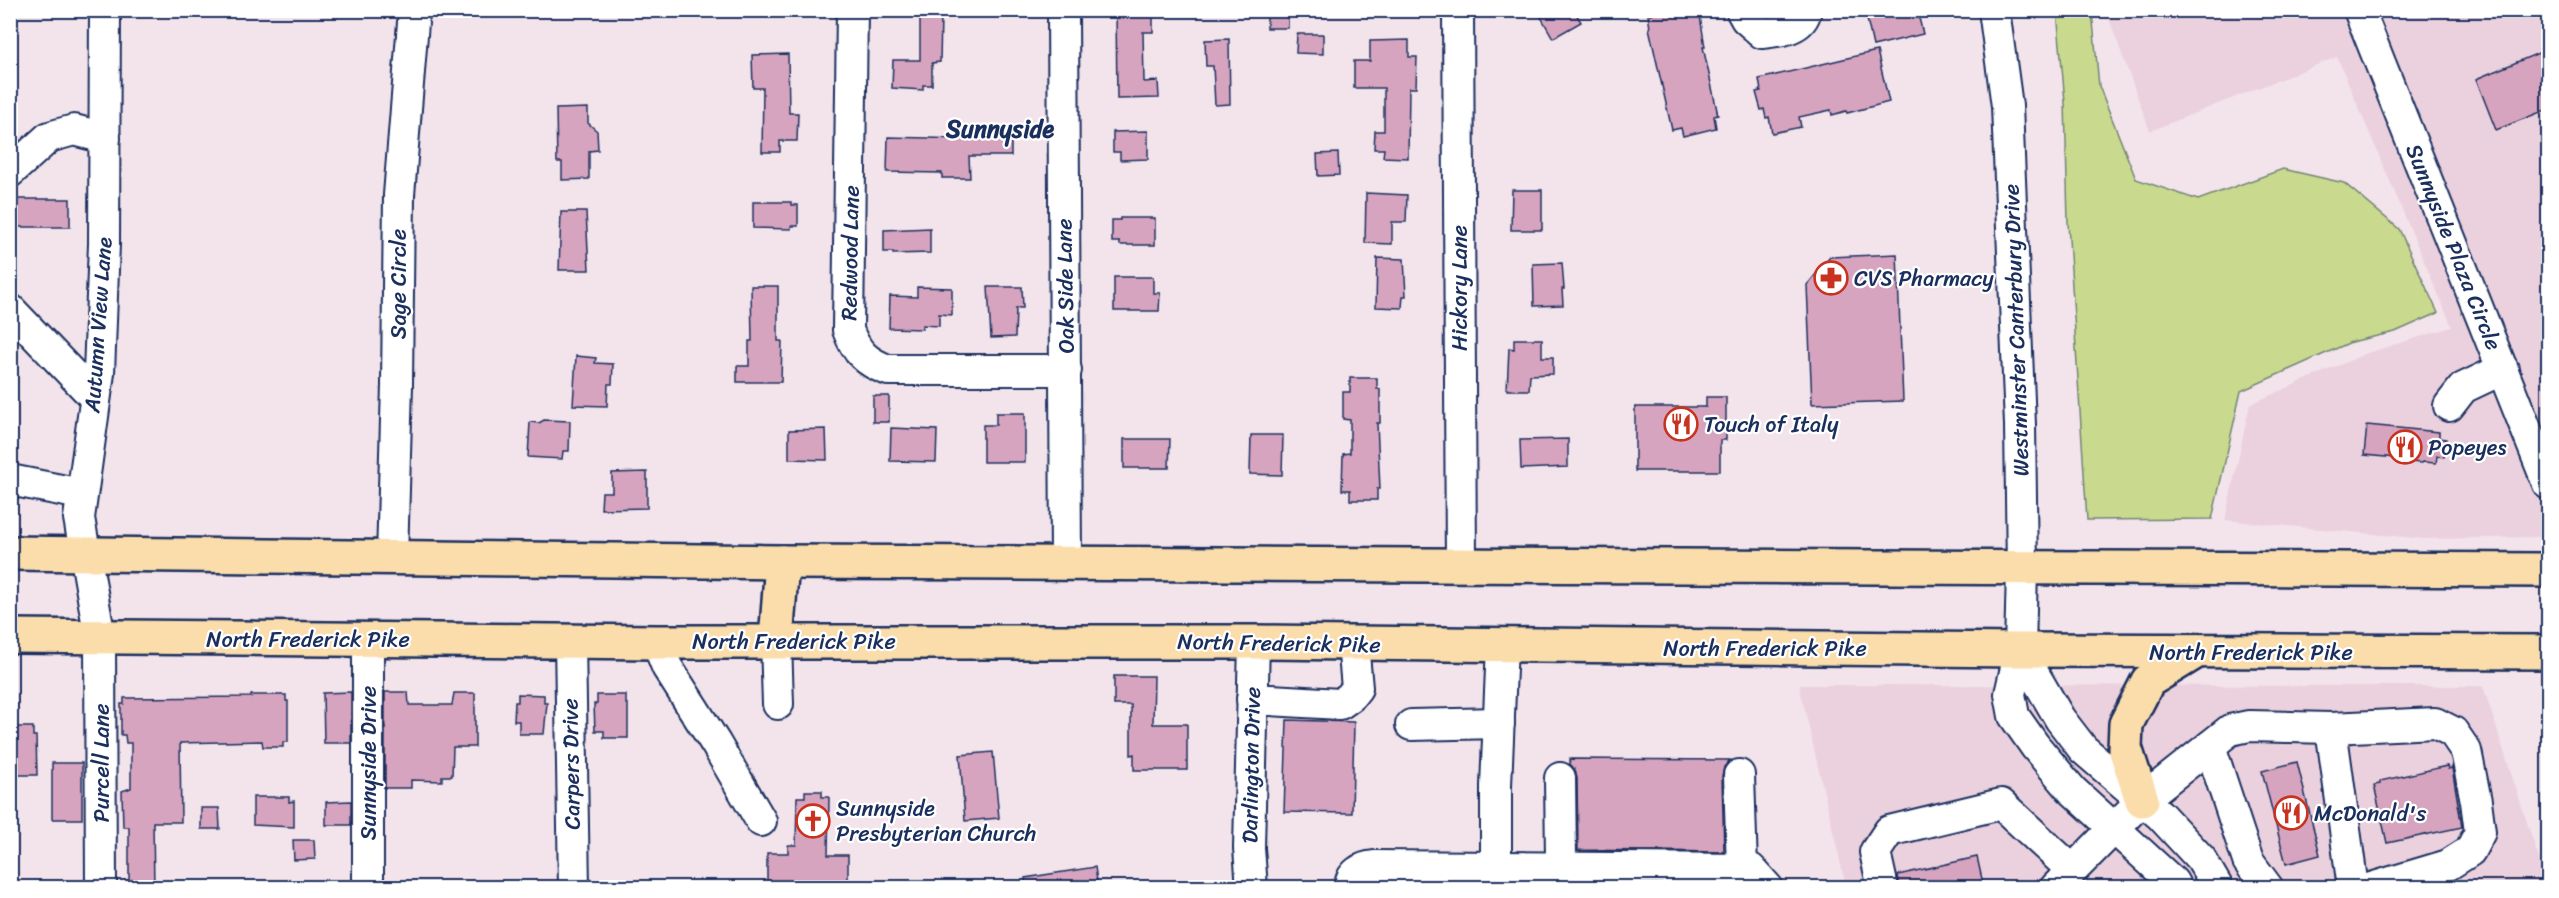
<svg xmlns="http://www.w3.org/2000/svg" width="2559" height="898" font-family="Sriracha,sans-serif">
	<rect width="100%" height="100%" fill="#f3e4ec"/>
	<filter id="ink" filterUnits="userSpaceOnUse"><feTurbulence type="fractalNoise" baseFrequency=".0167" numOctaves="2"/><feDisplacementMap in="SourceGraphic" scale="12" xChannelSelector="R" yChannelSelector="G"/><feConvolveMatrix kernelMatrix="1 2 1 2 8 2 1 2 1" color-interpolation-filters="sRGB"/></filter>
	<g filter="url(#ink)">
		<g fill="#ebd1de">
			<path d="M 2106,11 L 2548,11 L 2548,537 L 2425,539 L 2225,520 L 2250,404 L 2367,353 L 2452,327 L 2337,57 L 2150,131 Z"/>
			<path d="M 1799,685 L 2483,686 L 2548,887 L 1846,887 Z"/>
		</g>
		<path fill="#c9da8e" stroke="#728476" stroke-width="1.5" d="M 2057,11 L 2092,11 L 2099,86 L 2136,179 L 2198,200 L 2283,169 L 2344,183 L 2399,229 L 2438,313 L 2395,332 L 2351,342 L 2241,391 L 2212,519 L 2087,520 L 2068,223 L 2065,102 Z"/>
		<g fill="#d7a4bf" stroke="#1b2f5e" stroke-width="1.5">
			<path d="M 1116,10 L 1153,12 L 1153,32 L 1143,32 L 1144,82 L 1158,81 L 1159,98 L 1117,99 Z"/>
			<rect x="1267" y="10" width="21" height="18"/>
			<path d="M 1537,10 L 1574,10 L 1581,22 L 1553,38 Z"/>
			<path d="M 1667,10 L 1699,10 L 1705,47 L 1703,47 L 1718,115 L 1714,116 L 1716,128 L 1683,136 L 1681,128 L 1672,130 L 1649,28 L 1650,28 L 1648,15 Z"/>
			<path d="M 1865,10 L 1917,10 L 1923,34 L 1873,46 Z"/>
			<path d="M 920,16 L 941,17 L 940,62 L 932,63 L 932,85 L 923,85 L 923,90 L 892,88 L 893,60 L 920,60 Z"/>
			<path d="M 1297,34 L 1323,34 L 1323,54 L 1296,53 Z"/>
			<path d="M 1229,39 L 1230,104 L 1215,105 L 1213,66 L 1206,66 L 1205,40 Z"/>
			<path d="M 1409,40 L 1409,57 L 1417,57 L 1416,88 L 1409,88 L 1408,158 L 1383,157 L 1384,149 L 1374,149 L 1375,131 L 1384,131 L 1384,88 L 1354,88 L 1354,61 L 1370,61 L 1370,41 Z"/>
			<path d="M 2548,49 L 2548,109 L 2496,130 L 2476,79 Z"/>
			<path d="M 1877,51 L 1889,102 L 1847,113 L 1846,111 L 1832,115 L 1831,110 L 1799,117 L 1801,127 L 1772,133 L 1769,117 L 1766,118 L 1764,109 L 1761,110 L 1756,92 L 1761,91 L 1759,79 Z"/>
			<path d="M 788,54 L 789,113 L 798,113 L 797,141 L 780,141 L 780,152 L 762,152 L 763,88 L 753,88 L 752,55 Z"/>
			<path d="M 588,108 L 588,123 L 597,131 L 598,150 L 589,151 L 589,179 L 562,180 L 562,162 L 557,162 L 556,109 Z"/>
			<path d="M 1011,127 L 1011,156 L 969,156 L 970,178 L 942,178 L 942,173 L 887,172 L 888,137 L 965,139 L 964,128 Z"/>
			<path d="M 1148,131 L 1148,159 L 1120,160 L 1120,152 L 1113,152 L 1113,132 Z"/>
			<path d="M 1338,153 L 1339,175 L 1318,176 L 1317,154 Z"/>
			<path d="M 1512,190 L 1542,190 L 1542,230 L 1511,230 Z"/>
			<path d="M 1366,193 L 1407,195 L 1406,222 L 1392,222 L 1392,244 L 1365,243 Z"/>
			<rect x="10" y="199" width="60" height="28"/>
			<path d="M 753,202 L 791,202 L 791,205 L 798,205 L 798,226 L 791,226 L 791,229 L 753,228 Z"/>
			<path d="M 561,212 L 586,212 L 589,270 L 559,270 Z"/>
			<path d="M 1120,218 L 1155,218 L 1155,245 L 1120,245 L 1120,242 L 1112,242 L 1112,220 L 1120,220 Z"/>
			<path d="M 930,228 L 930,253 L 893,254 L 893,252 L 884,252 L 884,230 Z"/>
			<path d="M 1897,254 L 1903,401 L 1812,404 L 1807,285 L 1830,257 Z"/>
			<path d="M 1377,258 L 1404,259 L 1406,296 L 1403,296 L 1402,308 L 1376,307 Z"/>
			<path d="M 1562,263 L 1564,289 L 1562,289 L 1563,305 L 1534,306 L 1533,264 Z"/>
			<path d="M 1114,277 L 1153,277 L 1153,293 L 1160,293 L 1159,311 L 1114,311 Z"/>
			<path d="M 751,286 L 778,286 L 778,341 L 782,341 L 781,382 L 737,382 L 737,366 L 749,366 L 749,341 L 752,341 Z"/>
			<path d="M 917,287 L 952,288 L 952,315 L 939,314 L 939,326 L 922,325 L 922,329 L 889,328 L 890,296 L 917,297 Z"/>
			<path d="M 988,287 L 1022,287 L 1023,308 L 1016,308 L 1015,337 L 991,338 Z"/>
			<path d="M 1514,339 L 1542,339 L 1542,357 L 1553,357 L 1553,374 L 1530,375 L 1529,390 L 1507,390 L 1509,348 L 1514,349 Z"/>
			<path d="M 576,356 L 596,358 L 595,363 L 613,364 L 612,384 L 608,384 L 607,406 L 573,405 Z"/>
			<path d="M 1350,378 L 1377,378 L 1377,389 L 1380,389 L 1380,423 L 1377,423 L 1380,489 L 1377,489 L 1377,500 L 1350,500 L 1350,490 L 1342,490 L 1343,454 L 1350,453 L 1350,420 L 1343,419 L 1343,392 L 1350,392 Z"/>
			<rect x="873" y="396" width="16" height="26"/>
			<path d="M 1706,397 L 1726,397 L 1726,440 L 1720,440 L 1720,471 L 1635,471 L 1635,407 L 1706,407 Z"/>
			<path d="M 996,413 L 1025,413 L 1025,462 L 983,462 L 983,425 L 996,425 Z"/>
			<path d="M 544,420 L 570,421 L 569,451 L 563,451 L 562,459 L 528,457 L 530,422 L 539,423 Z"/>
			<path d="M 2367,425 L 2439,432 L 2439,438 L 2446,439 L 2444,457 L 2437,456 L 2436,463 L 2423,462 L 2422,463 L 2396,461 L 2396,458 L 2364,455 Z"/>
			<path d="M 891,428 L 937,430 L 936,462 L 890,461 Z"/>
			<path d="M 826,429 L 827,460 L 789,459 L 789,430 Z"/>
			<path d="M 1251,435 L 1283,435 L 1282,475 L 1250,474 Z"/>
			<path d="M 1124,439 L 1170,439 L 1169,468 L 1124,468 Z"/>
			<path d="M 1568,439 L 1568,467 L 1521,469 L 1520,440 Z"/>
			<path d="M 647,472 L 647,508 L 601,509 L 602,492 L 612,492 L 612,473 Z"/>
			<path d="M 1114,676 L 1154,676 L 1153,724 L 1187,724 L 1187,770 L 1134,770 L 1134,754 L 1131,755 L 1131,705 L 1114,705 Z"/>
			<path d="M 351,692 L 351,743 L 324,743 L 323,693 Z"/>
			<path d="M 385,692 L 408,692 L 409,705 L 452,705 L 454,693 L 475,693 L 475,747 L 453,747 L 452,776 L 442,776 L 442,781 L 411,780 L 411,788 L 385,788 Z"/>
			<path d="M 518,694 L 544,695 L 544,703 L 547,703 L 544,734 L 519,734 L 519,721 L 514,721 L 515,702 L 518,702 Z"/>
			<path d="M 251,695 L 286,695 L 286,701 L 288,701 L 288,742 L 283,742 L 283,747 L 263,747 L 262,741 L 180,743 L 181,822 L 153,822 L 154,888 L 129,888 L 129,827 L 123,827 L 122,791 L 131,788 L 131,743 L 126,743 L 125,735 L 121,735 L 121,704 L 124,704 L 124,698 L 251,697 Z"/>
			<path d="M 597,695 L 626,695 L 626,704 L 628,704 L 628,738 L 604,738 L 604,731 L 595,731 L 594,704 L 597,704 Z"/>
			<path d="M 1287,720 L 1354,722 L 1352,813 L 1284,812 Z"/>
			<path d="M 10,727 L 33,727 L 33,736 L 36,736 L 37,775 L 10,775 Z"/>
			<path d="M 993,752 L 999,818 L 965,821 L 960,755 Z"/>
			<path d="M 1570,759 L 1730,760 L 1724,767 L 1722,776 L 1724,852 L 1578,850 L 1577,778 L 1575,770 L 1570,764 Z"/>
			<path d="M 2297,762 L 2320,855 L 2286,864 L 2262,771 Z"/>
			<rect x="52" y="763" width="30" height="56"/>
			<path d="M 2447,766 L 2448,769 L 2452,768 L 2462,827 L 2387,843 L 2374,785 L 2380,784 L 2380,781 Z"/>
			<path d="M 805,791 L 822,791 L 822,797 L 829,797 L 828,855 L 848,855 L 848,888 L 767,888 L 767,853 L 788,853 L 788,845 L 796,845 L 797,797 L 805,797 Z"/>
			<path d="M 253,797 L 289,797 L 289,802 L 294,801 L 294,827 L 253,825 Z"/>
			<path d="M 351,801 L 351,825 L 326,825 L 326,802 Z"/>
			<path d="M 201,808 L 219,808 L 220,829 L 201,829 Z"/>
			<path d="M 293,840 L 314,840 L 315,859 L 294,860 Z"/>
			<path d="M 1977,857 L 1984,888 L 1900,888 L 1898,875 Z"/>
			<path d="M 1095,867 L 1098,888 L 1026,888 L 1025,878 Z"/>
			<path d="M 1569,885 L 1729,886 L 1729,888 L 1569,888 Z"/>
		</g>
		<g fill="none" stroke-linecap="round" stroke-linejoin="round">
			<defs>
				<g id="minor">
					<path d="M 852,10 L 848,330 C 856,352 866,362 888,370 L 1066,370"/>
					<path d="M 1063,10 L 1066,562"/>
					<path d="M 1458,10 L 1461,565"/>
					<path d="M 1741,10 L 1746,19 L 1762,33 C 1779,31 1802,30 1806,10"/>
					<path d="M 1994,10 L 2007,106 L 2020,425 L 2022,569 L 2020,650 L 2010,694 L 2014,716 L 2035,746 L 2072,790 L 2173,882 L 2176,888"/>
					<path d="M 2359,10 L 2548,484"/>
					<path d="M 10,172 L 49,137 L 74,130 L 105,138"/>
					<path d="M 10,309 L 95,398"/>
					<path d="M 2449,406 L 2463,388 L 2503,369"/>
					<path d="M 10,480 L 81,494"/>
					<path d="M 392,558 L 397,385 L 399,195 L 414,10"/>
					<path d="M 570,641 L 574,888"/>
					<path d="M 776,641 L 778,704"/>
					<path d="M 657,642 L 667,667 L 716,744 L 761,821"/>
					<path d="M 2020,650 L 2060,719 L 2083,749 L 2160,815 L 2201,859 L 2218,888"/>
					<path d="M 1252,699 L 1340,704 L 1350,697 L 1357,688 L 1353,643"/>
					<path d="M 1411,725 L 1499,723"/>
					<path d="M 2331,728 L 2353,888"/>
					<path d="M 2210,746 L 2248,861 L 2268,888"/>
					<path d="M 1739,775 L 1742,869"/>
					<path d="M 1496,866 L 1496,786 L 1502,645"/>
					<path d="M 1557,867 L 1561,859 L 1560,778"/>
					<path d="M 101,888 L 100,638 L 79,518 L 99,373 L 104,244 L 105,10"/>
					<path d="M 368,888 L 368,638"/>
					<path d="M 1252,888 L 1249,848 L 1254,642"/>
					<path d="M 1350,888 C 1350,873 1362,867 1375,866 L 1751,869 L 1768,888"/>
					<path d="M 1883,888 L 1875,852 L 1889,831 L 2001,804 L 2072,870"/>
					<path d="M 2055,888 L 2142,800 L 2230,730 L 2249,726 L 2331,728 L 2435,723 L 2453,732 L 2466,751 L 2476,801 L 2480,832 L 2470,851 L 2448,865 L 2371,888"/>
				</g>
				<g id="major">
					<path d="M 10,553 L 782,562 L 2548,570"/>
					<path d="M 10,636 L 657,642 L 1254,642 L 2020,650 L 2548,652"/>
					<path d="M 776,641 L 782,562"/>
					<path d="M 2142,800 L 2125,748 L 2126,724 L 2148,681 L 2197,651"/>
				</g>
			</defs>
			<use href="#minor" stroke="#1b2f5e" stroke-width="34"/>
			<use href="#major" stroke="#1b2f5e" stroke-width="38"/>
			<use href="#minor" stroke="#fff" stroke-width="30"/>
			<use href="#major" stroke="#faddab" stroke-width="33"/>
		</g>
	</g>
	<defs>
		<symbol id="pharmacy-ring" viewBox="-11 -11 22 22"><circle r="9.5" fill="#fff" stroke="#c8321e" stroke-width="1.5"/><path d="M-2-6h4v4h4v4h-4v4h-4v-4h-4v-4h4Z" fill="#c8321e"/></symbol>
		<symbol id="restaurant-ring" viewBox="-11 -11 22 22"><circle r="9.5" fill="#fff" stroke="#c8321e" stroke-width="1.5"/><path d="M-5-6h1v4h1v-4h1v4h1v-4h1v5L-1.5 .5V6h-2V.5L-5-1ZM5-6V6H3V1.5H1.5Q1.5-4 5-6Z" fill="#c8321e"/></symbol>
		<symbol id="church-ring" viewBox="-11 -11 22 22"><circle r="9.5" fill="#fff" stroke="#c8321e" stroke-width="1.5"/><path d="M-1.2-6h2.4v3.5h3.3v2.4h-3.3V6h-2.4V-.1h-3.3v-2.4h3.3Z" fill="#c8321e"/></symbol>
	</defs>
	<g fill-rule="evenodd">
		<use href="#pharmacy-ring" x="1812" y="259" width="38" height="38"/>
		<use href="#restaurant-ring" x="1662" y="405" width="38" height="38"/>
		<use href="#restaurant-ring" x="2386" y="428" width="38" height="38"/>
		<use href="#restaurant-ring" x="2272" y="794" width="38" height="38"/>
		<use href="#church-ring" x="794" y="802" width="38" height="38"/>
	</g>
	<g text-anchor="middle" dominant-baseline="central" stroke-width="4.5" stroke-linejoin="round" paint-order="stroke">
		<g font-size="22" fill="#1b2f5e" stroke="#fff">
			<text transform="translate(2454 247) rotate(68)">Sunnyside Plaza Circle</text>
			<text transform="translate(850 253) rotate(-89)">Redwood Lane</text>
			<text transform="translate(398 284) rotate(-90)">Sage Circle</text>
			<text transform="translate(1065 286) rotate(-91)">Oak Side Lane</text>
			<text transform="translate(1459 288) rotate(-90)">Hickory Lane</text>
			<text transform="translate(98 325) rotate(-86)">Autumn View Lane</text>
			<text transform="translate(2016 330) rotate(-92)">Westminster Canterbury Drive</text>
			<text x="308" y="639">North Frederick Pike</text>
			<text x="794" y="641">North Frederick Pike</text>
			<text transform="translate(1279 643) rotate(1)">North Frederick Pike</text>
			<text x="1765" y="648">North Frederick Pike</text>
			<text x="2251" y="652">North Frederick Pike</text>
			<text transform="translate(101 763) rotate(-90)">Purcell Lane</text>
			<text transform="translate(368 763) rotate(-90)">Sunnyside Drive</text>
			<text transform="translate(571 764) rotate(-91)">Carpers Drive</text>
			<text transform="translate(1251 765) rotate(-89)">Darlington Drive</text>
		</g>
		<g font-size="22" fill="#1b2f5e" stroke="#fff" text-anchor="start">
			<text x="1854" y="278">CVS Pharmacy</text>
			<text x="1704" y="424">Touch of Italy</text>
			<text x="2428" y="447">Popeyes</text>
			<text x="836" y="808">Sunnyside<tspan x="836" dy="25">Presbyterian Church</tspan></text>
			<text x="2314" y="813">McDonald's</text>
		</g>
		<g font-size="24" font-weight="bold" fill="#1b2f5e" stroke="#fff">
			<text x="1000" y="129">Sunnyside</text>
		</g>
	</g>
	<rect width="2559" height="898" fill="none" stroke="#fff" stroke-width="36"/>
	<rect x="18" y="18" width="2523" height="862" fill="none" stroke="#1b2f5e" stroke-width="2" filter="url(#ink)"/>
</svg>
